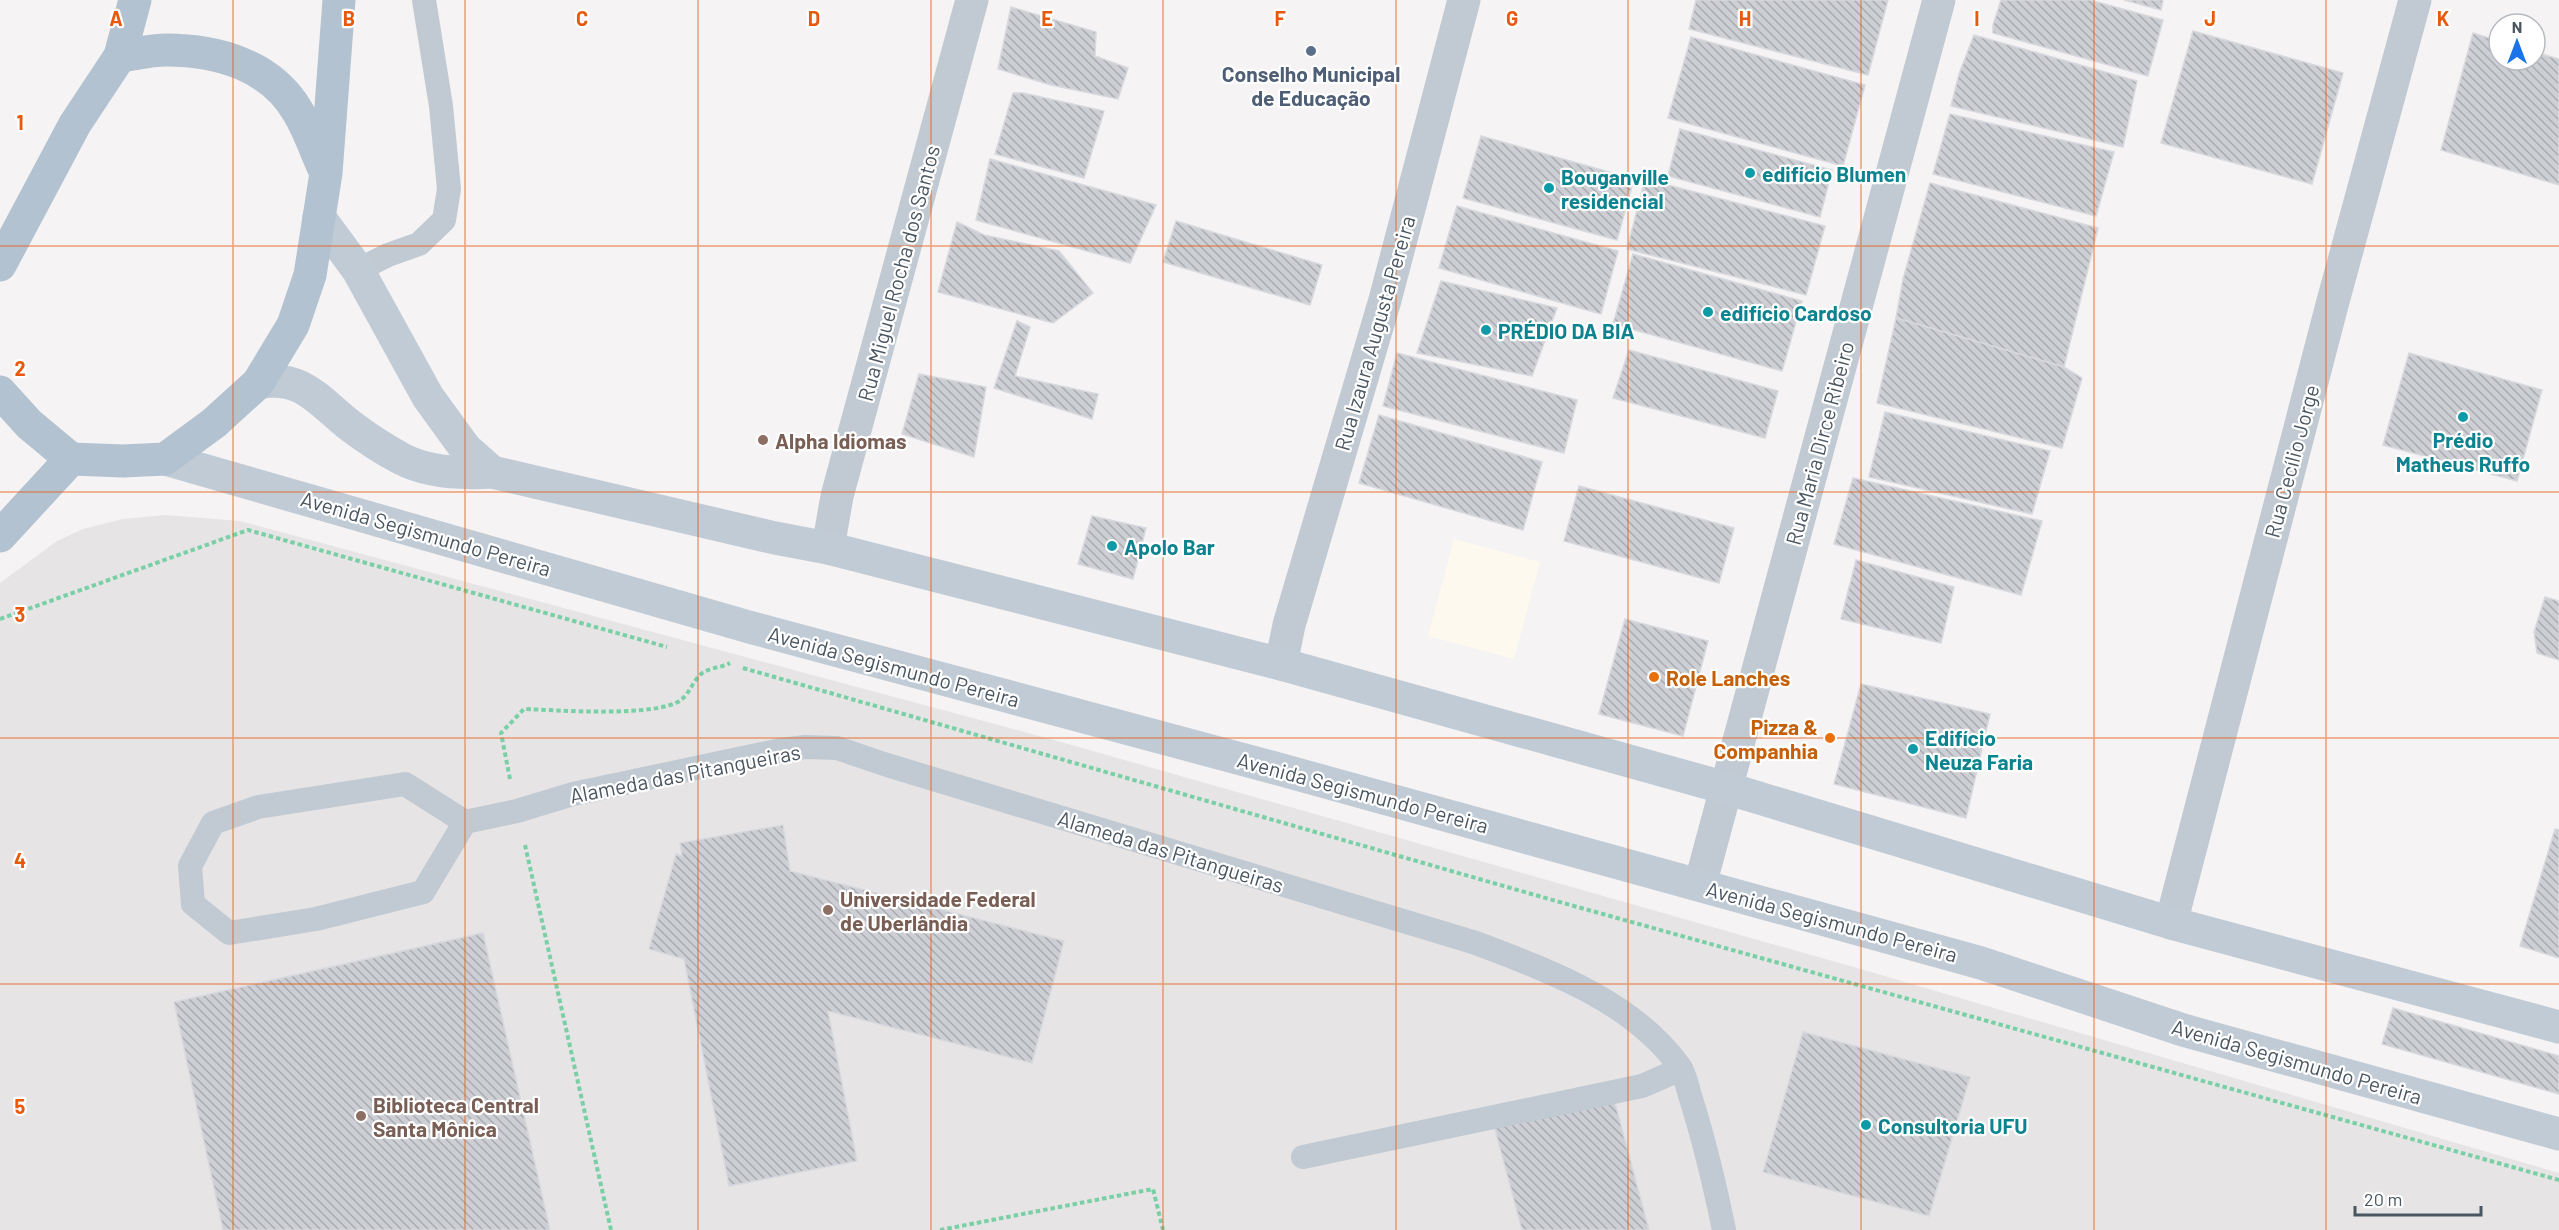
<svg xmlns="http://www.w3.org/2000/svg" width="2559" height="1230" font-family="Barlow,sans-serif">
	<defs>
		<pattern id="building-back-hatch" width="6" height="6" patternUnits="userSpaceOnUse" patternTransform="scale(1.5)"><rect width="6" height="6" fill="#cdcfd5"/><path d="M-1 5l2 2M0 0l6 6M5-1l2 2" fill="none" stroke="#a8abb0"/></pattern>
	</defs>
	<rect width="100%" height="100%" fill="#f5f3f3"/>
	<path fill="#fdf9ef" d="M 1454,539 L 1540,562 L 1514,659 L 1428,636 Z"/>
	<path fill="#e6e4e5" d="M 165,515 L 240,521 L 1054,740 L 1857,968 L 2559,1173 L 2559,1230 L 0,1230 L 0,583 L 57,541 L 83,529 L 123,519 Z"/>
	<g fill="url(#building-back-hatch)" stroke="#d7d9de" stroke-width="1.5">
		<path d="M 1696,0 L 1888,0 L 1868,75 L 1689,29 Z"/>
		<path d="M 2001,0 L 2090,0 L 2163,20 L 2148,76 L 1993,33 L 1993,25 Z"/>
		<path d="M 2124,0 L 2163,0 L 2161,10 Z"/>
		<path d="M 1011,7 L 1096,32 L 1095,56 L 1128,68 L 1118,99 L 1051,85 L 998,69 Z"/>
		<path d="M 2193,31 L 2343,73 L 2312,184 L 2161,143 Z"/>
		<path d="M 2473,33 L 2499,41 L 2499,60 L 2535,60 L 2535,52 L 2559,59 L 2559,185 L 2441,150 Z"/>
		<path d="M 1974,35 L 2137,81 L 2123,147 L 1951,106 L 1959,74 Z"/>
		<path d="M 1691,37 L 1865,85 L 1843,166 L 1668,118 Z"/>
		<path d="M 1013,93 L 1023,93 L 1104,111 L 1084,178 L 995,154 Z"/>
		<path d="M 1950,114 L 2114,152 L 2096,216 L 1933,174 Z"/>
		<path d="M 1680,129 L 1832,170 L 1820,217 L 1668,176 Z"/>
		<path d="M 1481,136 L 1634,179 L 1617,240 L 1463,198 Z"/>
		<path d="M 990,159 L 1156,205 L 1130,263 L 976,220 Z"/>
		<path d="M 1645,179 L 1825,226 L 1806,295 L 1627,249 Z"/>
		<path d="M 1930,183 L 2098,228 L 2064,367 L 1896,318 L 1903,279 Z"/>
		<path d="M 1457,206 L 1618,251 L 1601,314 L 1439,268 Z"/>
		<path d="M 1176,221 L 1322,265 L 1310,305 L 1163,262 Z"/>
		<path d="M 957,222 L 984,235 L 1059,251 L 1093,293 L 1053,323 L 938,292 Z"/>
		<path d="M 1633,254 L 1802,301 L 1782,371 L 1613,324 Z"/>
		<path d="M 1441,281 L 1557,308 L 1532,376 L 1417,353 Z"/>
		<path d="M 1896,318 L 2064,367 L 2082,378 L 2062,448 L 1877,403 Z"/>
		<path d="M 1017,321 L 1030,327 L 1015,376 L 1098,394 L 1092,419 L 994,388 Z"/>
		<path d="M 1629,350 L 1778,391 L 1765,438 L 1613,398 Z"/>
		<path d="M 1397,353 L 1577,400 L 1564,453 L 1383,406 Z"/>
		<path d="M 2409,353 L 2542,390 L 2517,481 L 2383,445 Z"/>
		<path d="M 919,374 L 986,387 L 974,457 L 902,434 Z"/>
		<path d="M 1885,412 L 2050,451 L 2032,514 L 1869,477 Z"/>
		<path d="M 1379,415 L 1542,462 L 1523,530 L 1359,483 Z"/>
		<path d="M 1853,478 L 2042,521 L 2021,595 L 1834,544 Z"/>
		<path d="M 1579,486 L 1734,528 L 1719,583 L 1564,541 Z"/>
		<path d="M 1092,516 L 1146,528 L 1133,579 L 1078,564 Z"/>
		<path d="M 1856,560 L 1954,587 L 1941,643 L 1841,619 Z"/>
		<path d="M 2545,597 L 2559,601 L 2559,660 L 2537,653 L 2534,632 Z"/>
		<path d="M 1625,619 L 1708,641 L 1683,736 L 1599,714 Z"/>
		<path d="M 1861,684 L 1990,714 L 1966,818 L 1834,784 Z"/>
		<path d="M 783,825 L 790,871 L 1064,941 L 1032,1063 L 828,1011 L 857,1161 L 729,1186 L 684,959 L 649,949 L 676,854 L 682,856 L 680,843 Z"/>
		<path d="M 2555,829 L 2559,830 L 2559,958 L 2520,946 Z"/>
		<path d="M 483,933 L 550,1230 L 223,1230 L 174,1002 Z"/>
		<path d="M 2393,1008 L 2559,1056 L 2559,1094 L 2382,1044 Z"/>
		<path d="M 1803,1032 L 1970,1077 L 1929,1216 L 1763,1172 Z"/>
		<path d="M 1613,1095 L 1649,1230 L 1522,1230 L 1494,1126 Z"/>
	</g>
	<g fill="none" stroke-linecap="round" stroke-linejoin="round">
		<g stroke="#7ad0a6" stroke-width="4" stroke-dasharray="4.5 3" stroke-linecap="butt">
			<path d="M 0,619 L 248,530 L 667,647"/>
			<path d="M 743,668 L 1556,901 L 2559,1180"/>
			<path d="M 510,779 L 501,733 L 524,709 C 557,710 655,718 681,700 C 689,694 693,681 701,674 C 710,667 721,668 730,663"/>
			<path d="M 525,845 L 611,1230"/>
			<path d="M 940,1230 L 1153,1189 L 1163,1230"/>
		</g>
		<g stroke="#c1cad2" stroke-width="24">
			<path d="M 358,270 L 388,255 L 419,244 L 444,220 L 449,189 L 441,106 L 424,0"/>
			<path d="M 405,784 L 465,822 L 423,892 L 316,919 L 229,933 L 193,904 L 190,866 L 213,823 L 258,807 Z"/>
			<path d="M 465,822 L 517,811 L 573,794 L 781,750 L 805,747 L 837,748 L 887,765 L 1476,943 C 1549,971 1633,1001 1680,1067 C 1686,1076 1688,1091 1692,1102 C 1705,1144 1715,1186 1724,1230"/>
			<path d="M 1303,1157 L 1642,1086 L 1681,1069"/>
		</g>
		<g stroke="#c1cad2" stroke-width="33">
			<path d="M 828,548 L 837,496 L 972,0"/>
			<path d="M 1281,664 L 1289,625 L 1385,300 L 1464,0"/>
			<path d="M 1700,885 L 1939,0"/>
			<path d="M 2171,923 L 2332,305 L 2415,0"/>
		</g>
		<g stroke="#c1cbd6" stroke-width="33">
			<path d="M 319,217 L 358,270 L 428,397 L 465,448 L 492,472"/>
			<path d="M 258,383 C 301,374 318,400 348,424 C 365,437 383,449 402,459 C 429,473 462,474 492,472 L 775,538 L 828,548 L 1281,664 L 1726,788 L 2171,923 L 2559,1027"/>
			<path d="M 165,459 L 749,627 L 1271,767 L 1981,963 L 2183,1030 L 2559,1134"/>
		</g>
		<g stroke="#b3c2d1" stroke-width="33">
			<path d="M 120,56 C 135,54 151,50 166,50 C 217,50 271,65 298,112 C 309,130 316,152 325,171"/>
			<path d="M 0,265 L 75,124 L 120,56 L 135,0"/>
			<path d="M 0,392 L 29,424 L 71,459 L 123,461 L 165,459 L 214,423 L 258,383 L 293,325 L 310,275 L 326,173 L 339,0"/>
			<path d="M 0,536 L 71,459"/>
		</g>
	</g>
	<path fill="none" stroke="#e8590c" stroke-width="1.5" stroke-opacity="0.55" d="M 233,0 L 233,1230M 465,0 L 465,1230M 698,0 L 698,1230M 931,0 L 931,1230M 1163,0 L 1163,1230M 1396,0 L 1396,1230M 1628,0 L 1628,1230M 1861,0 L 1861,1230M 2094,0 L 2094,1230M 2326,0 L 2326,1230M 0,246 L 2559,246M 0,492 L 2559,492M 0,738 L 2559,738M 0,984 L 2559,984"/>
	<circle fill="#5c6f8a" stroke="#fff" stroke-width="2" cx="1311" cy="51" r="6"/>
	<g fill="#0f9aa8" stroke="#fff" stroke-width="2">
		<circle cx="1750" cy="173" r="6"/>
		<circle cx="1549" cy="188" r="6"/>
		<circle cx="1708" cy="312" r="6"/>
		<circle cx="1486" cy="330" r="6"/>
		<circle cx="2463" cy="417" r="6"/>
		<circle cx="1112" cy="546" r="6"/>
		<circle cx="1913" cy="749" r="6"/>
		<circle cx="1866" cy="1125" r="6"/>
	</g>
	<g fill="#8d6e63" stroke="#fff" stroke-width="2">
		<circle cx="763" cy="440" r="6"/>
		<circle cx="828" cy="910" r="6"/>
		<circle cx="361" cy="1116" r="6"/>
	</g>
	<g fill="#e8710a" stroke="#fff" stroke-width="2">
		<circle cx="1654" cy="677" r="6"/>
		<circle cx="1830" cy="738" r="6"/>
	</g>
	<g text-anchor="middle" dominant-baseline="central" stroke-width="4.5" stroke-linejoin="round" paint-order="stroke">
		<g font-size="21" font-weight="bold" fill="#4e5e75" stroke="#fff">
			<text x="1311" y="73">Conselho Municipal<tspan x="1311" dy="24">de Educação</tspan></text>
		</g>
		<g font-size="21" font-weight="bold" fill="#0d838f" stroke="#fff" text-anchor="start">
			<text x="1762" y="173">edifício Blumen</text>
			<text x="1561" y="176">Bouganville<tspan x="1561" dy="24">residencial</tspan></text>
			<text x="1720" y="312">edifício Cardoso</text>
			<text x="1498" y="330">PRÉDIO DA BIA</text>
			<text x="2463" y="439" text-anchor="middle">Prédio<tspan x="2463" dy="24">Matheus Ruffo</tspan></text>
			<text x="1124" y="546">Apolo Bar</text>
			<text x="1925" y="737">Edifício<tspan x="1925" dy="24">Neuza Faria</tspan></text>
			<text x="1878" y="1125">Consultoria UFU</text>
		</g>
		<g font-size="21" fill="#4a5661" stroke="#fff">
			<text transform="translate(898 273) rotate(-75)">Rua Miguel Rocha dos Santos</text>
			<text transform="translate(1374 333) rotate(-74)">Rua Izaura Augusta Pereira</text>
			<text transform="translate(1819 443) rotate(-75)">Rua Maria Dirce Ribeiro</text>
			<text transform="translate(2291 461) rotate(-75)">Rua Cecílio Jorge</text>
			<text transform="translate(426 533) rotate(16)">Avenida Segismundo Pereira</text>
			<text transform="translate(894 666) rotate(15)">Avenida Segismundo Pereira</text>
			<text transform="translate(685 773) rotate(-11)">Alameda das Pitangueiras</text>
			<text transform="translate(1363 792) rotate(15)">Avenida Segismundo Pereira</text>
			<text transform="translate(1171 851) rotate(17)">Alameda das Pitangueiras</text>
			<text transform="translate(1832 921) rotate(15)">Avenida Segismundo Pereira</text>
			<text transform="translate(2297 1061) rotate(16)">Avenida Segismundo Pereira</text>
		</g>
		<g font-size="21" font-weight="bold" fill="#785e54" stroke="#fff" text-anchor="start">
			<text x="775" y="440">Alpha Idiomas</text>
			<text x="840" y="898">Universidade Federal<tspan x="840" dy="24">de Uberlândia</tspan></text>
			<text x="373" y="1104">Biblioteca Central<tspan x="373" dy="24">Santa Mônica</tspan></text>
		</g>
		<g font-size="21" font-weight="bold" fill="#c56008" stroke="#fff" text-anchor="start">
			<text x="1666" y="677">Role Lanches</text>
			<text x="1818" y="726" text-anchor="end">Pizza &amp;<tspan x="1818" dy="24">Companhia</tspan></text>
		</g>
	</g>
	<g font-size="20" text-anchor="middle" font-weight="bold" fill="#e8590c" stroke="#fff" stroke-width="4.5" stroke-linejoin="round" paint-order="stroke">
		<text x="116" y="26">A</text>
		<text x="349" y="26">B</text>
		<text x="582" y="26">C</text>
		<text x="814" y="26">D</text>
		<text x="1047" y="26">E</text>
		<text x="1280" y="26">F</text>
		<text x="1512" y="26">G</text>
		<text x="1745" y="26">H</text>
		<text x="1977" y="26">I</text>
		<text x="2210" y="26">J</text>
		<text x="2443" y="26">K</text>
		<text x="20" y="130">1</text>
		<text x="20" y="376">2</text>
		<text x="20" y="622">3</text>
		<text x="20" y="868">4</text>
		<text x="20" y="1114">5</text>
	</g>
	<g transform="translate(2517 42)"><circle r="28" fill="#ffffff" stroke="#b7bbc0" stroke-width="1.5"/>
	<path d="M0-4.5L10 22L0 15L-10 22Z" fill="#1a73e8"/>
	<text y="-9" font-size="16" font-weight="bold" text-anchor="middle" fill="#4a5661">N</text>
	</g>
	<path d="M2355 1206v9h126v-9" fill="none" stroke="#4a5661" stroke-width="3"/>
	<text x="2364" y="1206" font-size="18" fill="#4a5661" stroke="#ffffff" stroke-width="4.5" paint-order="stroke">20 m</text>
</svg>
